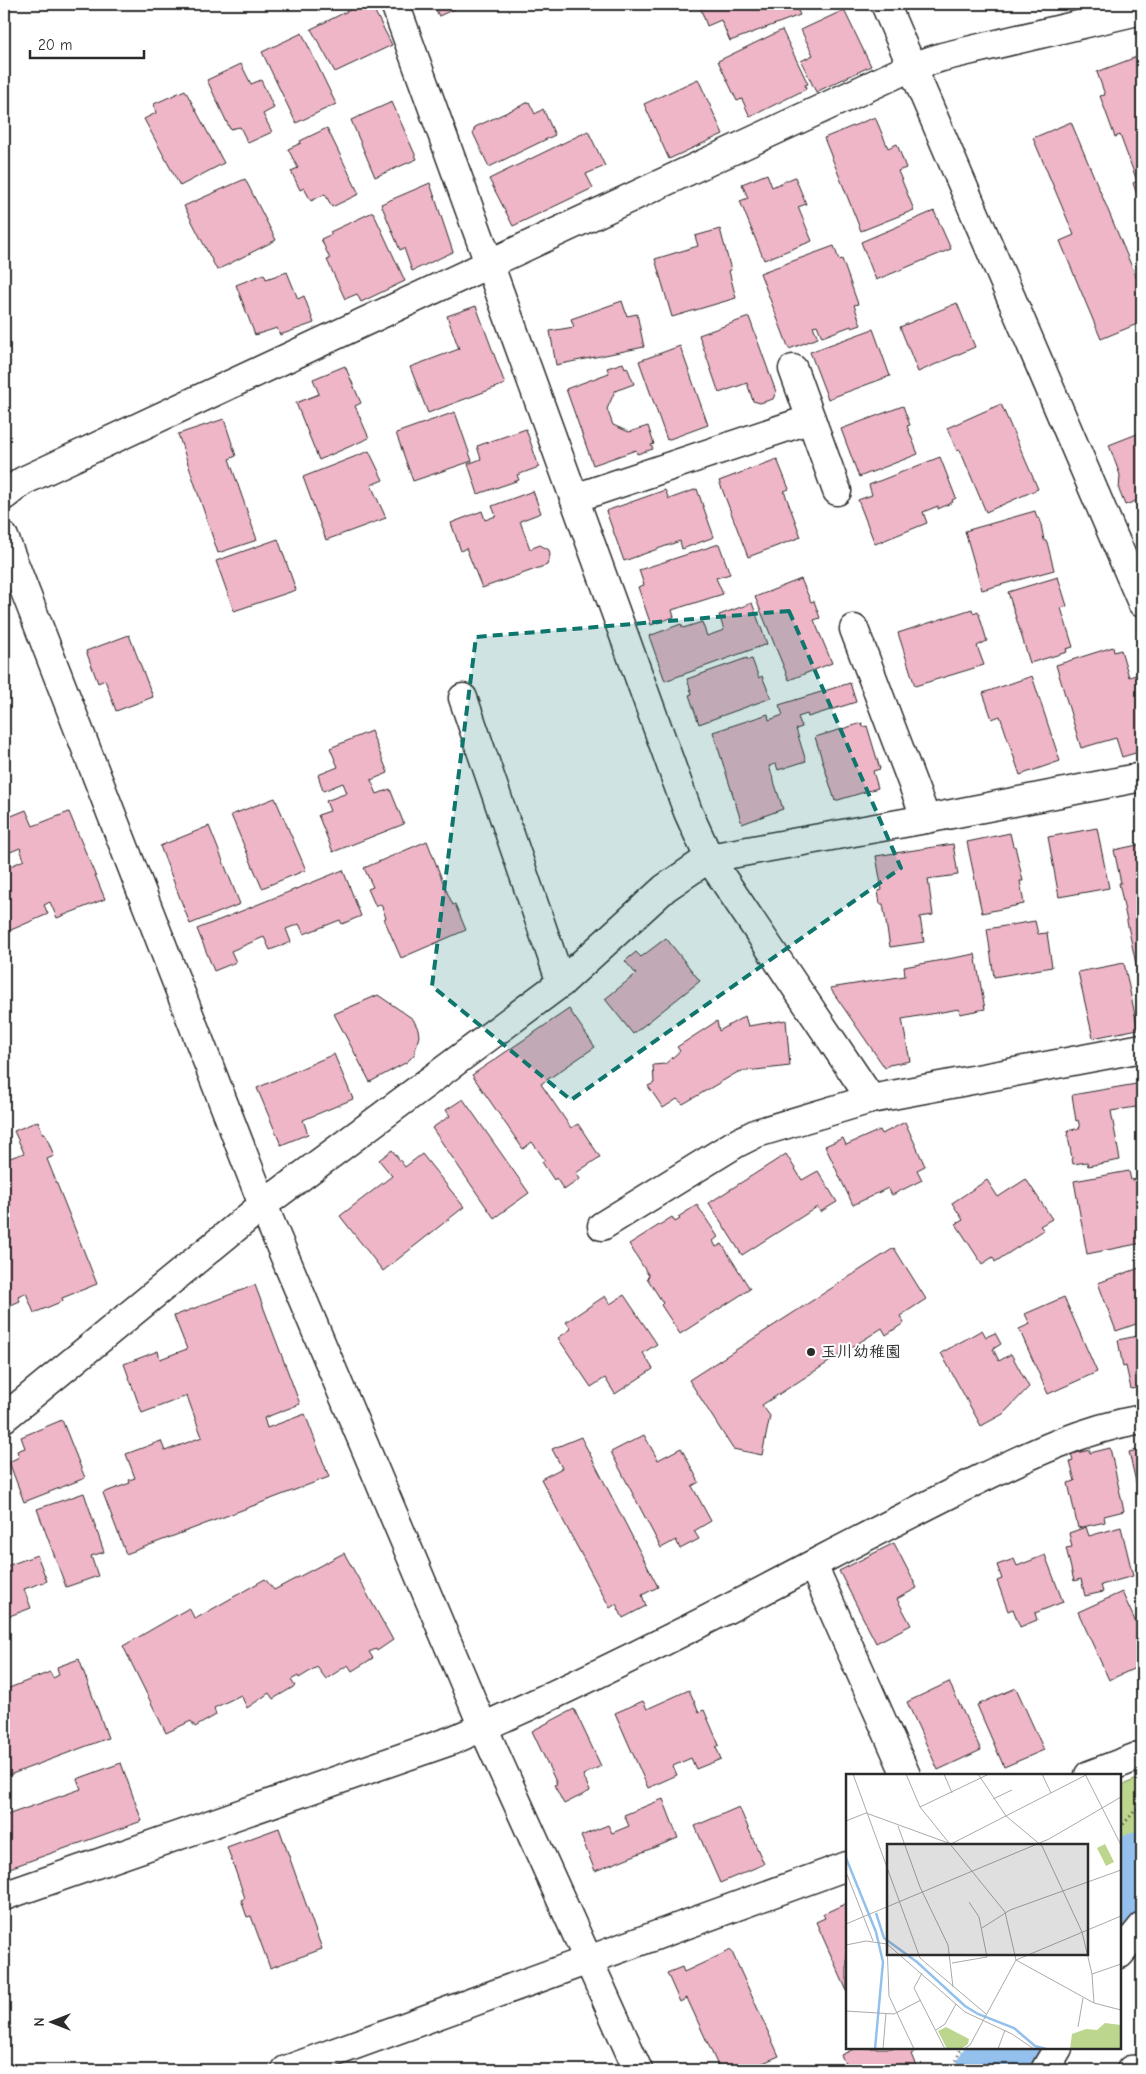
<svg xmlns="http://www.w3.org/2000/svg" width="1146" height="2074" font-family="'Comic Neue','Klee One',sans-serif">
	<rect width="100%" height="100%" fill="#fff"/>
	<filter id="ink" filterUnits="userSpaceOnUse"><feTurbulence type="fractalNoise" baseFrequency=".02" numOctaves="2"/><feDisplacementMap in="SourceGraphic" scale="10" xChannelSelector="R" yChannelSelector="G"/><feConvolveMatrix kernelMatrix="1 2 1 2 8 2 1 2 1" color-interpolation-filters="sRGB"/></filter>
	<g filter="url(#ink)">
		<path fill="#bcd68d" stroke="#74805c" d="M 1142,1777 L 1142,1833 L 1120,1854 L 1120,1786 Z"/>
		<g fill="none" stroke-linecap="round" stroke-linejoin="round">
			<g stroke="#93c0ed" stroke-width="69">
				<path d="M 1120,1892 L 1142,1865"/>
				<path d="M 991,2070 L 1005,2048"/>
			</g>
		</g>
		<g fill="#efb6c8" stroke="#2b2b2b">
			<path d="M 362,4 L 371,4 L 392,45 L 335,72 L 311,29 Z"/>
			<path d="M 433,4 L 465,4 L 439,16 Z"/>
			<path d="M 699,4 L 795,4 L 800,15 L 730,41 L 721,20 L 707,26 Z"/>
			<path d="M 844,10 L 871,66 L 816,92 L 801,61 L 813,55 L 801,30 Z"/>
			<path d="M 782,30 L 808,84 L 805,85 L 806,89 L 750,117 L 742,99 L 737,101 L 718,61 Z"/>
			<path d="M 302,33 L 336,104 L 296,123 L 262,52 Z"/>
			<path d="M 1139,56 L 1142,63 L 1142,209 L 1133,183 L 1137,181 L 1120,135 L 1115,137 L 1100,96 L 1105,95 L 1097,72 Z"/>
			<path d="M 241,64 L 251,84 L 261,80 L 274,108 L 263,114 L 272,132 L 248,143 L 240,127 L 230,129 L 207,80 Z"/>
			<path d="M 698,79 L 723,134 L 669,159 L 644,104 Z"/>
			<path d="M 185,90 L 224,163 L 180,186 L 144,119 L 156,113 L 154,104 Z"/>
			<path d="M 392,102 L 417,159 L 375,177 L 351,120 Z"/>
			<path d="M 529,102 L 535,114 L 543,109 L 555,135 L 489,167 L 473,133 L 475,127 Z"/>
			<path d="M 875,117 L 888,148 L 897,144 L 906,168 L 898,171 L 914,210 L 861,231 L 824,138 Z"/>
			<path d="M 1071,122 L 1142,291 L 1142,322 L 1101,339 L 1060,241 L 1074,235 L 1033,138 Z"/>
			<path d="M 327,128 L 359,194 L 332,207 L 325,194 L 311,201 L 304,188 L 300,190 L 291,171 L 298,168 L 288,149 L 301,143 L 300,141 Z"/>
			<path d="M 588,131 L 605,166 L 586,174 L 593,188 L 513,226 L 489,179 Z"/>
			<path d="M 767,174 L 772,187 L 795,177 L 806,204 L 798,207 L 812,241 L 764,260 L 740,201 L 748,198 L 742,184 Z"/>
			<path d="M 245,179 L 276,240 L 217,270 L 184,206 Z"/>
			<path d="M 430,183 L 453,252 L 412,271 L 404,248 L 400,250 L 381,204 Z"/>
			<path d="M 934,211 L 951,249 L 876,280 L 861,242 Z"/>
			<path d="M 373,212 L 405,281 L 361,302 L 357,294 L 345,299 L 327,260 L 330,259 L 321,239 L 332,234 L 330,232 Z"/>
			<path d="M 720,229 L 731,270 L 729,271 L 736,298 L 672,317 L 655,259 L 698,246 L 695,236 Z"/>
			<path d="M 834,246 L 839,260 L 842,259 L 858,304 L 854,305 L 861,325 L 852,328 L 851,326 L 822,337 L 817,325 L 813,326 L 818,338 L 789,349 L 760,273 Z"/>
			<path d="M 287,272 L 298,299 L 304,296 L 314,323 L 280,335 L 277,328 L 255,335 L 236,285 L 264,274 L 266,279 Z"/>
			<path d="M 622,301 L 627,316 L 637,314 L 644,347 L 556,365 L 550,331 L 574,327 L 571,319 Z"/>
			<path d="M 957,303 L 975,347 L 918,372 L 900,327 Z"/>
			<path d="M 476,306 L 505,384 L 428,413 L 410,367 L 459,349 L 447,316 Z"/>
			<path d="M 749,317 L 776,392 L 773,399 L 760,403 L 753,401 L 747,383 L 719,393 L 699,335 Z"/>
			<path d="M 873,329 L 890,376 L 828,399 L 810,352 Z"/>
			<path d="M 680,346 L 708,425 L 667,440 L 639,361 Z"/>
			<path d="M 623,363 L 625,368 L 627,367 L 634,384 L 615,391 L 607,409 L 613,425 L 629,432 L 648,426 L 654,444 L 651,445 L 653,449 L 637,454 L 636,450 L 593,465 L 566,389 L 609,373 L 607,368 Z"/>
			<path d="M 345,366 L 361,403 L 355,406 L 369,438 L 319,460 L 296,403 L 319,394 L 313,379 Z"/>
			<path d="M 1001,404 L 1038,489 L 986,512 L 960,450 L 957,451 L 947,428 Z"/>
			<path d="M 903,406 L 910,425 L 907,426 L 918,454 L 859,477 L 841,429 Z"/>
			<path d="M 455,412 L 472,461 L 413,481 L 396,433 Z"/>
			<path d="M 224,419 L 236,456 L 229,459 L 257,540 L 218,553 L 178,434 Z"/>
			<path d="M 526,429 L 539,467 L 517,475 L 519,480 L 478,494 L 468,464 L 481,459 L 477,446 Z"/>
			<path d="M 1142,432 L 1142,499 L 1125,505 L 1119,490 L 1120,475 L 1109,445 Z"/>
			<path d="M 369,451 L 383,480 L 371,485 L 386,518 L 326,540 L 303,477 Z"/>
			<path d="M 940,457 L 956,498 L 952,500 L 953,502 L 938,509 L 938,506 L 923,512 L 927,523 L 875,544 L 858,500 L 872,495 L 869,485 Z"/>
			<path d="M 777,459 L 789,489 L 784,491 L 801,537 L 748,557 L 719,481 Z"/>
			<path d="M 697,489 L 714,537 L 682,549 L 680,541 L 624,561 L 606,511 L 665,490 L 669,499 Z"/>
			<path d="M 533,491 L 541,513 L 520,521 L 530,549 L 540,545 L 549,550 L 550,555 L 547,565 L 482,588 L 466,548 L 461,551 L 451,523 L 482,511 L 485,520 L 496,516 L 492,506 Z"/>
			<path d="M 1035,511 L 1037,518 L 1040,519 L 1044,540 L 1047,542 L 1054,570 L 982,590 L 965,531 Z"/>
			<path d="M 1142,516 L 1142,538 L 1135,518 Z"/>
			<path d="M 278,539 L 296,590 L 234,611 L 216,561 Z"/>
			<path d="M 719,544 L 730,574 L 716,578 L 723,594 L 672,610 L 674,617 L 651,625 L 638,587 L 644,585 L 639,570 Z"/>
			<path d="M 1058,577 L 1067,606 L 1061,608 L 1073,647 L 1066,649 L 1067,652 L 1030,663 L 1008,592 Z"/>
			<path d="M 801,579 L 811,602 L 814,601 L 820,618 L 814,620 L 832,663 L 789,680 L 755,597 Z"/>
			<path d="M 752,603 L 767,644 L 665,681 L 649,636 L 681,624 L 683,628 L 702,622 L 707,636 L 724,630 L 719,615 Z"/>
			<path d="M 972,609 L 973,613 L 978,611 L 987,641 L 977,646 L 984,665 L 915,686 L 898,633 Z"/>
			<path d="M 129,635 L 153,697 L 116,711 L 105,680 L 98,683 L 86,651 Z"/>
			<path d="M 1113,647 L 1114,652 L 1121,650 L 1129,677 L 1136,675 L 1142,696 L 1142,751 L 1122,757 L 1116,738 L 1081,748 L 1056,665 Z"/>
			<path d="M 747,658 L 748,660 L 752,659 L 759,678 L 762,676 L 771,698 L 699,724 L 689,695 L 692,694 L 687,679 Z"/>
			<path d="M 1032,676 L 1060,761 L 1020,775 L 1000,716 L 992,719 L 983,693 Z"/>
			<path d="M 850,683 L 856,702 L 808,717 L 807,714 L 798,717 L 802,727 L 796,729 L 806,761 L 778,770 L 776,764 L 769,766 L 783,809 L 742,824 L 713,732 L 768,714 L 769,720 L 783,715 L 779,705 Z"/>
			<path d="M 862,723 L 863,727 L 867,726 L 880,769 L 873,771 L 878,788 L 835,801 L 815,737 Z"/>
			<path d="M 371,731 L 388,773 L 371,780 L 377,794 L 390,789 L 404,824 L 333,852 L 318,815 L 330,811 L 326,801 L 347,793 L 343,783 L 323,791 L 318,775 L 338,767 L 330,748 Z"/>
			<path d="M 275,798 L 306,870 L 262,888 L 231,815 Z"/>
			<path d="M 26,810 L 33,826 L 69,812 L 105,899 L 57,918 L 50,902 L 44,905 L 48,914 L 4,933 L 4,869 L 24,860 L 20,848 L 8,853 L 4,843 L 4,819 Z"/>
			<path d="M 209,826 L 240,904 L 190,924 L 160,846 Z"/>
			<path d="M 1097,828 L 1109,888 L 1059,897 L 1048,837 Z"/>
			<path d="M 1010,833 L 1013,846 L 1015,846 L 1023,881 L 1020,881 L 1024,904 L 982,913 L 967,842 Z"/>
			<path d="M 427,841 L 447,892 L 453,905 L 455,904 L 466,930 L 401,958 L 384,919 L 386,918 L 381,904 L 376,907 L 368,889 L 373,887 L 364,868 Z"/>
			<path d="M 953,844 L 958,875 L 928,879 L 933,915 L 920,917 L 924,942 L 890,947 L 883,904 L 880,904 L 878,891 L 882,890 L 876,856 Z"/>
			<path d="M 1142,844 L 1142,993 L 1119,883 L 1121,883 L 1114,850 Z"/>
			<path d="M 343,870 L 361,916 L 342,924 L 340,920 L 304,934 L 299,924 L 286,929 L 291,942 L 270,950 L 264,937 L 231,951 L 236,962 L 214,971 L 197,929 Z"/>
			<path d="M 1035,921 L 1038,934 L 1047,933 L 1052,967 L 994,977 L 987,929 Z"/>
			<path d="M 666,938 L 700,981 L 633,1034 L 605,999 L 636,974 L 625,961 L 636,952 L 641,957 Z"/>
			<path d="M 975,954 L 985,1009 L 960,1014 L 959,1009 L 902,1019 L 910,1061 L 889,1065 L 885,1068 L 830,988 L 905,976 L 904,967 Z"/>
			<path d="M 1124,963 L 1138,1029 L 1093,1038 L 1078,972 Z"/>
			<path d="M 378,995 L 413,1019 L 418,1029 L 419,1036 L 414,1055 L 407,1062 L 370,1082 L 334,1014 Z"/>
			<path d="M 569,1009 L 595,1047 L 541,1084 L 571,1128 L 578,1124 L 600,1157 L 576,1173 L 580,1179 L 564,1190 L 556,1178 L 554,1180 L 542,1162 L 545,1160 L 532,1142 L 523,1149 L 472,1075 Z"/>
			<path d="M 745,1016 L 748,1026 L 786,1020 L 790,1066 L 738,1072 L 683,1104 L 677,1099 L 663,1108 L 648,1086 L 654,1083 L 653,1065 L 665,1064 L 680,1051 L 677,1047 L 717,1021 L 719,1031 Z"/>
			<path d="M 334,1054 L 353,1099 L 303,1120 L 308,1134 L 281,1145 L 257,1088 Z"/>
			<path d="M 1142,1083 L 1142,1106 L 1111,1111 L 1120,1160 L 1088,1166 L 1087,1162 L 1073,1164 L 1067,1131 L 1080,1128 L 1078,1120 L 1076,1121 L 1072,1095 Z"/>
			<path d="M 463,1099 L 529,1193 L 494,1218 L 432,1128 L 450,1116 L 446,1110 Z"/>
			<path d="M 38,1121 L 43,1134 L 45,1133 L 54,1156 L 47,1159 L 97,1284 L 62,1298 L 63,1301 L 34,1313 L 26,1293 L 18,1296 L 20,1301 L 4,1308 L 4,1152 L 7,1159 L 24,1153 L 14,1131 Z"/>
			<path d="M 905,1122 L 925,1166 L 917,1170 L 922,1180 L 892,1195 L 888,1188 L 853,1205 L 825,1146 L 843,1138 L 846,1145 L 880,1130 L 882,1134 Z"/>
			<path d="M 392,1150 L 405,1167 L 422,1154 L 464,1207 L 383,1271 L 340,1216 L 392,1176 L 379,1160 Z"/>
			<path d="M 786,1154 L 802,1180 L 818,1171 L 837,1202 L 820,1212 L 817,1207 L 742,1255 L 709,1203 Z"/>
			<path d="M 1129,1171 L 1131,1180 L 1142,1178 L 1142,1205 L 1138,1206 L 1142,1231 L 1142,1243 L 1087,1254 L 1074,1181 Z"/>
			<path d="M 1026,1179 L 1052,1219 L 1040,1226 L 1044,1230 L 995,1262 L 993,1257 L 982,1264 L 956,1224 L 963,1220 L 952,1203 L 987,1180 L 998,1197 Z"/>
			<path d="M 697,1205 L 718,1237 L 713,1241 L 716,1247 L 722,1244 L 750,1289 L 680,1334 L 661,1305 L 663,1303 L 647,1278 L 649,1276 L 629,1244 L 672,1217 L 675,1222 L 680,1219 L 678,1217 Z"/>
			<path d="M 894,1248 L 926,1299 L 900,1316 L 904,1323 L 886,1335 L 882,1328 L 762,1405 L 770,1416 L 762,1455 L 733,1449 L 689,1380 Z"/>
			<path d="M 1142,1267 L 1142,1322 L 1116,1331 L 1098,1283 Z"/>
			<path d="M 255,1285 L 300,1404 L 264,1418 L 267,1428 L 305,1414 L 329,1477 L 126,1554 L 103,1493 L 130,1483 L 129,1480 L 135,1478 L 126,1454 L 161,1441 L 165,1451 L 202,1437 L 187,1396 L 142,1413 L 124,1364 L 158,1351 L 160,1359 L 187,1349 L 174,1316 Z"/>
			<path d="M 624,1295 L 657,1344 L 643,1353 L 653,1369 L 615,1394 L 605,1378 L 591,1387 L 558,1338 L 571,1329 L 566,1322 L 605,1296 L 610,1304 Z"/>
			<path d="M 1064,1297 L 1097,1372 L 1048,1394 L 1019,1329 L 1030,1324 L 1025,1314 Z"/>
			<path d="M 982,1330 L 986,1337 L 995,1333 L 1001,1344 L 993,1349 L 999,1361 L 1011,1354 L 1029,1387 L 1003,1414 L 981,1426 L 941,1353 Z"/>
			<path d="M 1142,1335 L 1142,1387 L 1131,1389 L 1126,1366 L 1123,1367 L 1118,1340 Z"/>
			<path d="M 62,1420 L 85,1478 L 24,1502 L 9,1462 L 19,1457 L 17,1451 L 25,1448 L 21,1437 Z"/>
			<path d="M 644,1435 L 658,1460 L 681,1448 L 699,1482 L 692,1486 L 711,1521 L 694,1531 L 699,1539 L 680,1549 L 676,1540 L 661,1548 L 611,1452 Z"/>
			<path d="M 581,1437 L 658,1587 L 642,1595 L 646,1606 L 623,1618 L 616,1604 L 610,1608 L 541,1479 L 562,1468 L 552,1449 Z"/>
			<path d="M 1110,1448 L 1124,1511 L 1104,1516 L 1105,1522 L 1078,1528 L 1068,1483 L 1075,1481 L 1070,1462 L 1073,1461 L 1071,1454 L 1090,1450 L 1090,1453 Z"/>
			<path d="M 1142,1449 L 1142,1508 L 1129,1452 Z"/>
			<path d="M 84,1493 L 104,1552 L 91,1556 L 98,1576 L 66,1587 L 37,1509 Z"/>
			<path d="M 1086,1527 L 1089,1536 L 1121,1527 L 1133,1576 L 1101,1585 L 1103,1592 L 1085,1596 L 1081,1579 L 1074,1581 L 1066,1548 L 1072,1547 L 1069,1533 Z"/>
			<path d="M 894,1543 L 917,1588 L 897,1599 L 911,1625 L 876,1643 L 839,1571 Z"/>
			<path d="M 344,1553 L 393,1640 L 377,1651 L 376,1649 L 369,1652 L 373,1658 L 352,1671 L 348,1665 L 326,1679 L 317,1667 L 299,1678 L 298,1676 L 291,1680 L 295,1686 L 273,1699 L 269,1693 L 247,1708 L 241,1695 L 214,1708 L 216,1715 L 195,1727 L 191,1721 L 166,1733 L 123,1646 L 189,1608 L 195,1619 L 265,1579 L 274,1590 Z"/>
			<path d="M 37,1555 L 47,1581 L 24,1589 L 31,1608 L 4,1618 L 4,1567 Z"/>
			<path d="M 1045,1555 L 1063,1602 L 1035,1613 L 1037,1620 L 1020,1627 L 1013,1609 L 1008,1611 L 997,1581 L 1002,1579 L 997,1565 L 1014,1559 L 1017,1566 Z"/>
			<path d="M 1122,1592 L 1142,1636 L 1142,1665 L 1109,1680 L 1078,1612 Z"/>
			<path d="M 79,1659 L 108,1738 L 4,1777 L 4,1690 L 50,1672 L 53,1678 L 59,1675 L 57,1667 Z"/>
			<path d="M 949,1682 L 981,1750 L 938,1770 L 907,1702 Z"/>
			<path d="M 1016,1688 L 1044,1750 L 1004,1767 L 977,1705 Z"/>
			<path d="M 689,1690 L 699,1712 L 704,1710 L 719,1745 L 716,1747 L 721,1759 L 696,1769 L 691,1758 L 673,1766 L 677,1775 L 648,1788 L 615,1713 L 643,1701 L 647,1709 Z"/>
			<path d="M 574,1709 L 601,1766 L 583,1775 L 590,1791 L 564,1804 L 554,1785 L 557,1784 L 532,1731 Z"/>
			<path d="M 121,1763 L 142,1821 L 4,1870 L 4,1816 L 81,1789 L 77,1779 Z"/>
			<path d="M 663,1799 L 678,1838 L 595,1871 L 581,1836 L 608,1825 L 612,1833 L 629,1826 L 624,1815 Z"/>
			<path d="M 739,1807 L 764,1864 L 720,1883 L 695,1826 Z"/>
			<path d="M 279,1828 L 322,1949 L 270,1968 L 251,1916 L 247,1917 L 241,1900 L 245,1898 L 227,1847 Z"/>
			<path d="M 847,1903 L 847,1991 L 816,1922 L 825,1918 L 823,1914 Z"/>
			<path d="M 731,1950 L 779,2056 L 747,2070 L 720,2070 L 687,1998 L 680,2002 L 667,1973 L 682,1967 L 684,1972 Z"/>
			<path d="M 856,2048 L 924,2048 L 911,2054 L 916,2066 L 905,2070 L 848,2070 L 841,2055 Z"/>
		</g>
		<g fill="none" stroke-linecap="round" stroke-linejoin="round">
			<defs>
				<g id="minor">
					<path d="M 395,4 L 688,812 L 709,858 L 871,1099"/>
					<path d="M 885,4 L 1142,603"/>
					<path d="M 793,369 L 837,491"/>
					<path d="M 4,496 L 23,481 L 911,67 L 942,57 L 1142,10"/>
					<path d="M 575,498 L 811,419"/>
					<path d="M 4,537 L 263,1205 L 483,1727 L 638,2070"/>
					<path d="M 854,629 L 926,819"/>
					<path d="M 463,698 L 561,983"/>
					<path d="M 602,1226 L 735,1144 L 757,1133 L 871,1099 L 1142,1048"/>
					<path d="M 4,1418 L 263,1205 L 561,983 L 665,888 L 709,858 L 926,819 L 1142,777"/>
					<path d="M 813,1565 L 906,1775"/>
					<path d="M 1089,1775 L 1142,1755"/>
					<path d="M 4,1896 L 453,1740 C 578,1686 701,1624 821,1560 C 873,1533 925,1506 978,1480 C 1031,1454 1084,1429 1142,1419"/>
					<path d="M 1120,1954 L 1142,1927"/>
					<path d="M 286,2070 L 847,1866"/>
					<path d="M 1045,2070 L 1058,2048"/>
					<path d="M 1131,2070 L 1142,2069"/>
				</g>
			</defs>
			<use href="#minor" stroke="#2b2b2b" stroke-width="31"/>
			<g stroke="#2b2b2b" stroke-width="3" stroke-dasharray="1 4" stroke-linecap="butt">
				<path d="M 1120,1828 L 1142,1803"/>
				<path d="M 953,2070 L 961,2048"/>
			</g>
			<use href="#minor" stroke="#fff" stroke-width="28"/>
		</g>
	</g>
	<path fill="#0f766e" fill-opacity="0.2" stroke="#0f766e" stroke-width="4" stroke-dasharray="10 6" stroke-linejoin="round" d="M 789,611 L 901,868 L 571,1100 L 432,986 L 476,637 Z"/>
	<circle fill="#2b2b2b" stroke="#fff" stroke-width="2" cx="811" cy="1352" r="5"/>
	<g text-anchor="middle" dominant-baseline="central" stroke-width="4" stroke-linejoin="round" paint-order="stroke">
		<g font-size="16" font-weight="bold" fill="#2b2b2b" stroke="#fff" text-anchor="start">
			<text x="821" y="1352">玉川幼稚園</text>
		</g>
	</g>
	<g transform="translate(846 1774)">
		<rect width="275" height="275" fill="#fff"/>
		<path d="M 259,70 L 268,88 L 260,92 L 251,74 ZM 259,249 L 275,251 L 275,275 L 224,275 L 226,260 L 240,255 L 251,256 ZM 100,253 L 123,265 L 122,270 L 115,275 L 101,275 L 92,257 Z" fill="#bcd68d"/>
		<path fill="none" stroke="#93c0ed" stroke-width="2.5" d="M 0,84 L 30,158 L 37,188 L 29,275M 30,139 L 38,164 L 71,188 L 119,232 L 132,240 L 168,254 L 189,272 L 200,275"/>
		<path fill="none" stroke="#aaa" stroke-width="1" d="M 7,0 L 74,184 L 140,240M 60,0 L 74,33 L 159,138 L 170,186 L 248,229 L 275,236M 98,0 L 106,19M 132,0 L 160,42 L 196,72 L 236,158 L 246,200 L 248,229M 196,0 L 205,19M 239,0 L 275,71M 147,25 L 166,16M 74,33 L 143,0M 0,47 L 20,39 L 105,70 L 242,0M 52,52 L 74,113 L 102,171 L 107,213M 0,98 L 27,167M 0,150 L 203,65 L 275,23M 136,154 L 164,136 L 275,96M 41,170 L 43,222 L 68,275M 0,171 L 20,167 L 41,170 L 119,238 L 166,260 L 188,275M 106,189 L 141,183 L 133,143 L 123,128M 76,199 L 68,214 L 99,275M 246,200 L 275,190M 0,237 L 48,240 L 75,226M 232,253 L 237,224M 90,256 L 99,250 L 110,230M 37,275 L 40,239M 118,275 L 124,271 L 170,186 L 275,142M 152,275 L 159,256"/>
		<path fill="#2b2b2b" fill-opacity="0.15" stroke="#2b2b2b" stroke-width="2.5" d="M 41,70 L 242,70 L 242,181 L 41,181 Z"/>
		<rect width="275" height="275" fill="none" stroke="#2b2b2b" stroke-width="2.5"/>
	</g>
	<rect width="1146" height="2074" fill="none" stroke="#fff" stroke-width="20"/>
	<rect x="10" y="10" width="1126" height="2054" fill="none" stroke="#2b2b2b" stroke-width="2" filter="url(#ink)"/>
	<g transform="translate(52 2022) rotate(270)" stroke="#ffffff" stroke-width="4" paint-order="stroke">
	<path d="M0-4L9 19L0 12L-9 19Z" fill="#2b2b2b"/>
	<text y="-8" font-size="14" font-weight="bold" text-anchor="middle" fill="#2b2b2b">N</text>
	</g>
	<path d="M30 50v8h114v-8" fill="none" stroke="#2b2b2b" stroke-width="2.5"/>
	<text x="38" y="50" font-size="15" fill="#2b2b2b" stroke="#ffffff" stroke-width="4" paint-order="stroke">20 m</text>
</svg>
